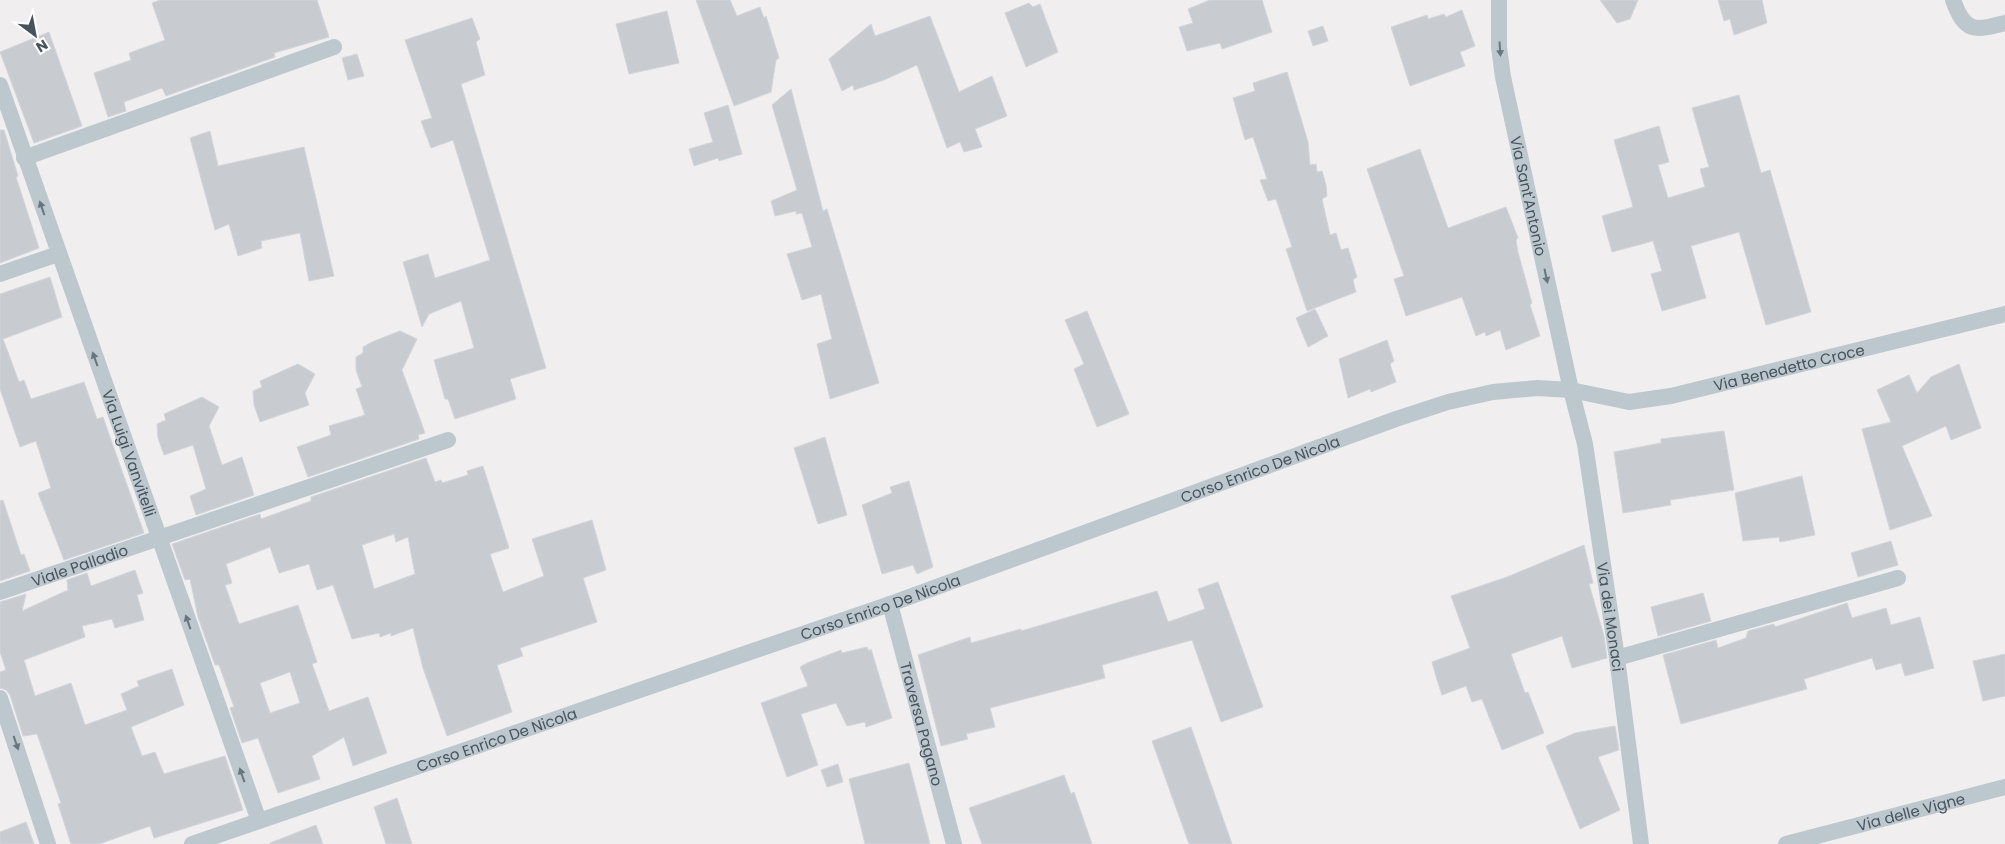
<svg xmlns="http://www.w3.org/2000/svg" width="2005" height="844" font-family="Poppins,sans-serif">
	<rect width="100%" height="100%" fill="#f1eeef"/>
	<g fill="#c8ccd1" stroke="#d2d5da" fill-rule="evenodd">
		<path d="M 160,0 L 317,0 L 329,37 L 274,53 L 275,57 L 166,96 L 162,88 L 124,102 L 126,111 L 108,117 L 94,73 L 131,60 L 129,53 L 165,40 L 152,3 Z"/>
		<path d="M 696,0 L 730,0 L 737,16 L 760,7 L 764,18 L 766,16 L 779,58 L 776,60 L 771,92 L 734,106 Z"/>
		<path d="M 1210,0 L 1262,0 L 1272,32 L 1222,49 L 1220,43 L 1187,51 L 1179,27 L 1193,23 L 1188,9 Z"/>
		<path d="M 1600,0 L 1638,0 L 1630,19 L 1617,23 Z"/>
		<path d="M 1718,0 L 1762,0 L 1767,23 L 1734,35 L 1730,19 L 1724,21 Z"/>
		<path d="M 1029,3 L 1033,7 L 1040,4 L 1058,52 L 1026,67 L 1005,13 Z"/>
		<path d="M 1462,10 L 1475,46 L 1460,52 L 1465,66 L 1410,86 L 1391,27 L 1427,15 L 1428,19 L 1444,14 L 1446,17 Z"/>
		<path d="M 667,11 L 679,63 L 629,74 L 616,24 Z"/>
		<path d="M 930,16 L 959,92 L 992,76 L 1007,116 L 975,129 L 982,147 L 964,152 L 960,142 L 947,148 L 917,65 L 884,80 L 854,90 L 853,85 L 842,91 L 829,59 L 871,24 L 875,36 Z"/>
		<path d="M 472,18 L 480,39 L 476,42 L 485,75 L 461,84 L 546,368 L 510,379 L 516,399 L 455,419 L 448,399 L 445,399 L 434,360 L 474,348 L 461,301 L 429,314 L 422,327 L 403,262 L 428,254 L 435,278 L 490,260 L 453,140 L 431,148 L 421,121 L 432,118 L 405,40 Z"/>
		<path d="M 1323,26 L 1328,41 L 1313,46 L 1308,31 Z"/>
		<path d="M 49,32 L 82,126 L 34,143 L 0,52 Z"/>
		<path d="M 357,54 L 364,76 L 348,80 L 342,58 Z"/>
		<path d="M 1287,72 L 1308,142 L 1310,165 L 1316,164 L 1317,172 L 1322,171 L 1326,185 L 1327,196 L 1322,199 L 1330,235 L 1336,233 L 1341,250 L 1348,248 L 1357,277 L 1353,280 L 1356,292 L 1307,311 L 1286,249 L 1292,247 L 1276,199 L 1268,201 L 1260,180 L 1267,179 L 1253,137 L 1245,140 L 1233,98 L 1255,91 L 1253,83 Z"/>
		<path d="M 791,89 L 823,211 L 827,209 L 879,383 L 830,399 L 817,344 L 832,339 L 821,294 L 802,300 L 787,254 L 812,247 L 802,213 L 796,214 L 796,211 L 775,216 L 771,201 L 797,190 L 772,105 Z"/>
		<path d="M 1739,95 L 1761,173 L 1770,170 L 1811,312 L 1766,325 L 1739,232 L 1691,246 L 1706,298 L 1662,311 L 1651,274 L 1662,271 L 1653,241 L 1612,252 L 1602,216 L 1633,207 L 1614,140 L 1659,126 L 1669,162 L 1658,165 L 1668,198 L 1705,187 L 1700,169 L 1709,167 L 1692,108 Z"/>
		<path d="M 728,105 L 742,154 L 719,161 L 718,158 L 694,166 L 689,149 L 713,142 L 704,113 Z"/>
		<path d="M 0,130 L 4,130 L 18,176 L 16,177 L 39,248 L 0,263 Z"/>
		<path d="M 210,131 L 218,166 L 304,147 L 334,276 L 309,281 L 300,233 L 261,241 L 262,248 L 238,256 L 229,224 L 215,230 L 190,138 Z"/>
		<path d="M 1420,149 L 1448,228 L 1506,207 L 1518,238 L 1516,240 L 1518,252 L 1532,303 L 1530,305 L 1540,336 L 1506,350 L 1500,330 L 1486,336 L 1485,332 L 1476,336 L 1462,297 L 1406,316 L 1394,279 L 1404,276 L 1367,169 Z"/>
		<path d="M 50,277 L 62,317 L 3,339 L 19,382 L 24,380 L 31,399 L 84,382 L 97,419 L 103,417 L 144,533 L 64,560 L 38,493 L 51,488 L 36,441 L 20,447 L 0,389 L 0,294 Z"/>
		<path d="M 1315,309 L 1328,336 L 1308,347 L 1296,318 Z"/>
		<path d="M 1087,311 L 1129,414 L 1097,427 L 1074,369 L 1084,364 L 1065,320 Z"/>
		<path d="M 400,331 L 417,339 L 402,370 L 425,433 L 418,435 L 419,439 L 308,477 L 297,447 L 331,435 L 329,426 L 365,415 L 356,389 L 362,387 L 356,370 L 356,357 L 363,353 L 363,347 L 372,342 Z"/>
		<path d="M 1387,340 L 1394,361 L 1390,364 L 1396,382 L 1371,392 L 1370,389 L 1348,398 L 1339,359 Z"/>
		<path d="M 298,364 L 315,374 L 305,393 L 309,405 L 260,422 L 254,405 L 253,391 L 262,387 L 260,381 Z"/>
		<path d="M 1959,364 L 1981,428 L 1951,440 L 1946,426 L 1902,446 L 1932,516 L 1890,530 L 1862,429 L 1891,422 L 1877,390 L 1909,375 L 1917,393 L 1931,377 Z"/>
		<path d="M 202,397 L 219,407 L 209,426 L 222,465 L 242,457 L 254,495 L 196,515 L 190,496 L 206,489 L 193,445 L 164,455 L 158,438 L 157,424 L 166,420 L 164,414 Z"/>
		<path d="M 1724,431 L 1734,490 L 1670,500 L 1671,505 L 1623,513 L 1614,452 L 1661,443 L 1661,439 Z"/>
		<path d="M 825,437 L 847,515 L 818,524 L 794,448 Z"/>
		<path d="M 426,458 L 435,482 L 441,480 L 442,483 L 468,475 L 467,471 L 483,466 L 509,548 L 490,554 L 503,592 L 544,576 L 532,539 L 592,520 L 606,570 L 583,578 L 597,622 L 520,648 L 523,656 L 497,665 L 512,712 L 447,736 L 423,668 L 413,628 L 391,636 L 391,633 L 380,637 L 379,633 L 352,639 L 333,585 L 317,590 L 309,564 L 279,573 L 270,547 L 226,564 L 232,583 L 225,585 L 239,624 L 298,605 L 317,662 L 312,664 L 329,711 L 368,697 L 387,753 L 353,766 L 344,737 L 312,756 L 320,779 L 278,793 L 258,738 L 242,743 L 230,708 L 234,707 L 219,665 L 215,665 L 198,617 L 190,579 L 185,580 L 172,544 L 260,514 L 261,519 L 311,501 L 311,497 L 314,496 ZM 394,534 L 396,542 L 408,537 L 415,574 L 374,589 L 362,545 ZM 290,672 L 300,703 L 270,713 L 260,683 Z"/>
		<path d="M 1802,476 L 1815,535 L 1780,542 L 1779,537 L 1743,541 L 1735,493 Z"/>
		<path d="M 909,481 L 933,567 L 917,574 L 913,565 L 882,574 L 862,505 L 892,493 L 890,487 Z"/>
		<path d="M 3,500 L 21,555 L 24,554 L 30,571 L 0,581 L 0,501 Z"/>
		<path d="M 1891,541 L 1898,565 L 1858,577 L 1851,553 Z"/>
		<path d="M 1584,545 L 1593,583 L 1589,584 L 1604,636 L 1607,658 L 1572,668 L 1562,636 L 1511,654 L 1525,693 L 1528,692 L 1544,733 L 1502,750 L 1482,699 L 1472,702 L 1466,686 L 1442,695 L 1437,680 L 1432,662 L 1470,648 L 1451,596 L 1507,577 Z"/>
		<path d="M 135,570 L 143,593 L 137,595 L 144,620 L 115,628 L 112,619 L 82,626 L 85,637 L 24,660 L 35,696 L 71,683 L 85,725 L 127,710 L 121,694 L 139,686 L 137,681 L 172,669 L 184,705 L 131,727 L 142,756 L 155,752 L 164,774 L 225,756 L 243,810 L 154,838 L 150,826 L 99,844 L 71,844 L 58,804 L 61,803 L 37,734 L 23,736 L 10,695 L 6,690 L 0,688 L 0,672 L 6,670 L 0,652 L 0,602 L 26,594 L 22,611 L 68,590 L 67,580 L 87,573 L 91,586 Z"/>
		<path d="M 1218,582 L 1263,707 L 1221,722 L 1192,640 L 1102,665 L 1105,678 L 990,708 L 995,727 L 966,734 L 968,739 L 941,746 L 918,655 L 970,637 L 971,643 L 1021,629 L 1021,631 L 1157,591 L 1168,622 L 1205,609 L 1198,589 Z"/>
		<path d="M 1703,593 L 1711,621 L 1658,636 L 1651,607 Z"/>
		<path d="M 1847,603 L 1852,618 L 1886,608 L 1891,625 L 1920,617 L 1934,668 L 1905,676 L 1901,663 L 1876,670 L 1872,658 L 1804,679 L 1807,689 L 1681,724 L 1663,655 L 1716,640 L 1718,648 L 1746,638 L 1748,631 L 1774,624 L 1775,627 Z"/>
		<path d="M 867,647 L 869,651 L 871,649 L 892,718 L 866,727 L 865,722 L 847,726 L 836,703 L 801,714 L 818,765 L 787,777 L 761,703 L 808,686 L 800,667 L 807,663 L 841,650 L 842,653 Z"/>
		<path d="M 2005,654 L 2005,696 L 1983,701 L 1973,661 Z"/>
		<path d="M 1615,726 L 1619,750 L 1598,757 L 1620,810 L 1580,829 L 1546,746 L 1575,733 Z"/>
		<path d="M 1191,727 L 1232,844 L 1189,844 L 1152,741 Z"/>
		<path d="M 909,763 L 930,844 L 865,844 L 849,779 Z"/>
		<path d="M 838,764 L 843,782 L 827,787 L 821,770 Z"/>
		<path d="M 1064,775 L 1071,794 L 1074,792 L 1092,844 L 982,844 L 969,808 Z"/>
		<path d="M 397,798 L 412,844 L 386,844 L 374,807 Z"/>
		<path d="M 26,822 L 34,844 L 0,844 L 0,832 Z"/>
		<path d="M 316,825 L 323,844 L 270,844 L 270,843 Z"/>
	</g>
	<g fill="none" stroke-linecap="round" stroke-linejoin="round">
		<g stroke="#bcc7ce" stroke-width="16">
			<path id="s1" d="M 1499,0 L 1499,47 L 1503,77 L 1571,390 L 1585,444 L 1617,658 L 1641,844"/>
			<path d="M 1953,0 C 1965,33 1974,31 2005,23"/>
			<path id="s2" d="M 0,85 L 259,821"/>
			<path d="M 24,158 L 334,47"/>
			<path d="M 0,274 L 58,254"/>
			<path id="s3" d="M 0,592 L 448,440"/>
			<path id="s4" d="M 890,604 L 954,844"/>
			<path d="M 1617,658 L 1898,578"/>
			<path d="M 0,698 L 48,844"/>
			<path id="s5" d="M 192,844 L 890,604 L 1396,419 L 1448,402 L 1493,392 L 1537,388 L 1571,390 L 1629,402 L 1671,396 L 2005,314"/>
			<path id="s6" d="M 1786,844 L 2005,787"/>
		</g>
	</g>
	<defs><path id="oneway-solid" d="M-6-.8H1V-3.2L6.5 0L1 3.2V.8H-6Z" transform="scale(1.25)"/></defs>
	<g fill="#69767e">
		<use href="#oneway-solid" transform="translate(1500 49) rotate(86)"/>
		<use href="#oneway-solid" transform="translate(42 208) rotate(-109)"/>
		<use href="#oneway-solid" transform="translate(1546 276) rotate(78)"/>
		<use href="#oneway-solid" transform="translate(95 359) rotate(-110)"/>
		<use href="#oneway-solid" transform="translate(188 622) rotate(-109)"/>
		<use href="#oneway-solid" transform="translate(16 743) rotate(71)"/>
		<use href="#oneway-solid" transform="translate(242 775) rotate(-109)"/>
	</g>
	<g text-anchor="middle" dominant-baseline="central" stroke-width="4.5" stroke-linejoin="round" paint-order="stroke">
		<g font-size="15" fill="#46535c" stroke="#fff">
			<text stroke="none"><textPath href="#s1" startOffset="199">Via Sant'Antonio</textPath></text>
			<text stroke="none"><textPath href="#s5" startOffset="1679">Via Benedetto Croce</textPath></text>
			<text stroke="none"><textPath href="#s2" startOffset="390">Via Luigi Vanvitelli</textPath></text>
			<text stroke="none"><textPath href="#s5" startOffset="1132">Corso Enrico De Nicola</textPath></text>
			<text stroke="none"><textPath href="#s3" startOffset="84">Viale Palladio</textPath></text>
			<text stroke="none"><textPath href="#s5" startOffset="728">Corso Enrico De Nicola</textPath></text>
			<text stroke="none"><textPath href="#s1" startOffset="628">Via dei Monaci</textPath></text>
			<text stroke="none"><textPath href="#s4" startOffset="124">Traversa Pagano</textPath></text>
			<text stroke="none"><textPath href="#s5" startOffset="322">Corso Enrico De Nicola</textPath></text>
			<text stroke="none"><textPath href="#s6" startOffset="129">Via delle Vigne</textPath></text>
		</g>
	</g>
	<g transform="translate(35 35) rotate(148)" stroke="#ffffff" stroke-width="4" paint-order="stroke">
	<path d="M0-4L9 19L0 12L-9 19Z" fill="#46535c"/>
	<text y="-8" font-size="14" font-weight="bold" text-anchor="middle" fill="#46535c">N</text>
	</g>
</svg>
